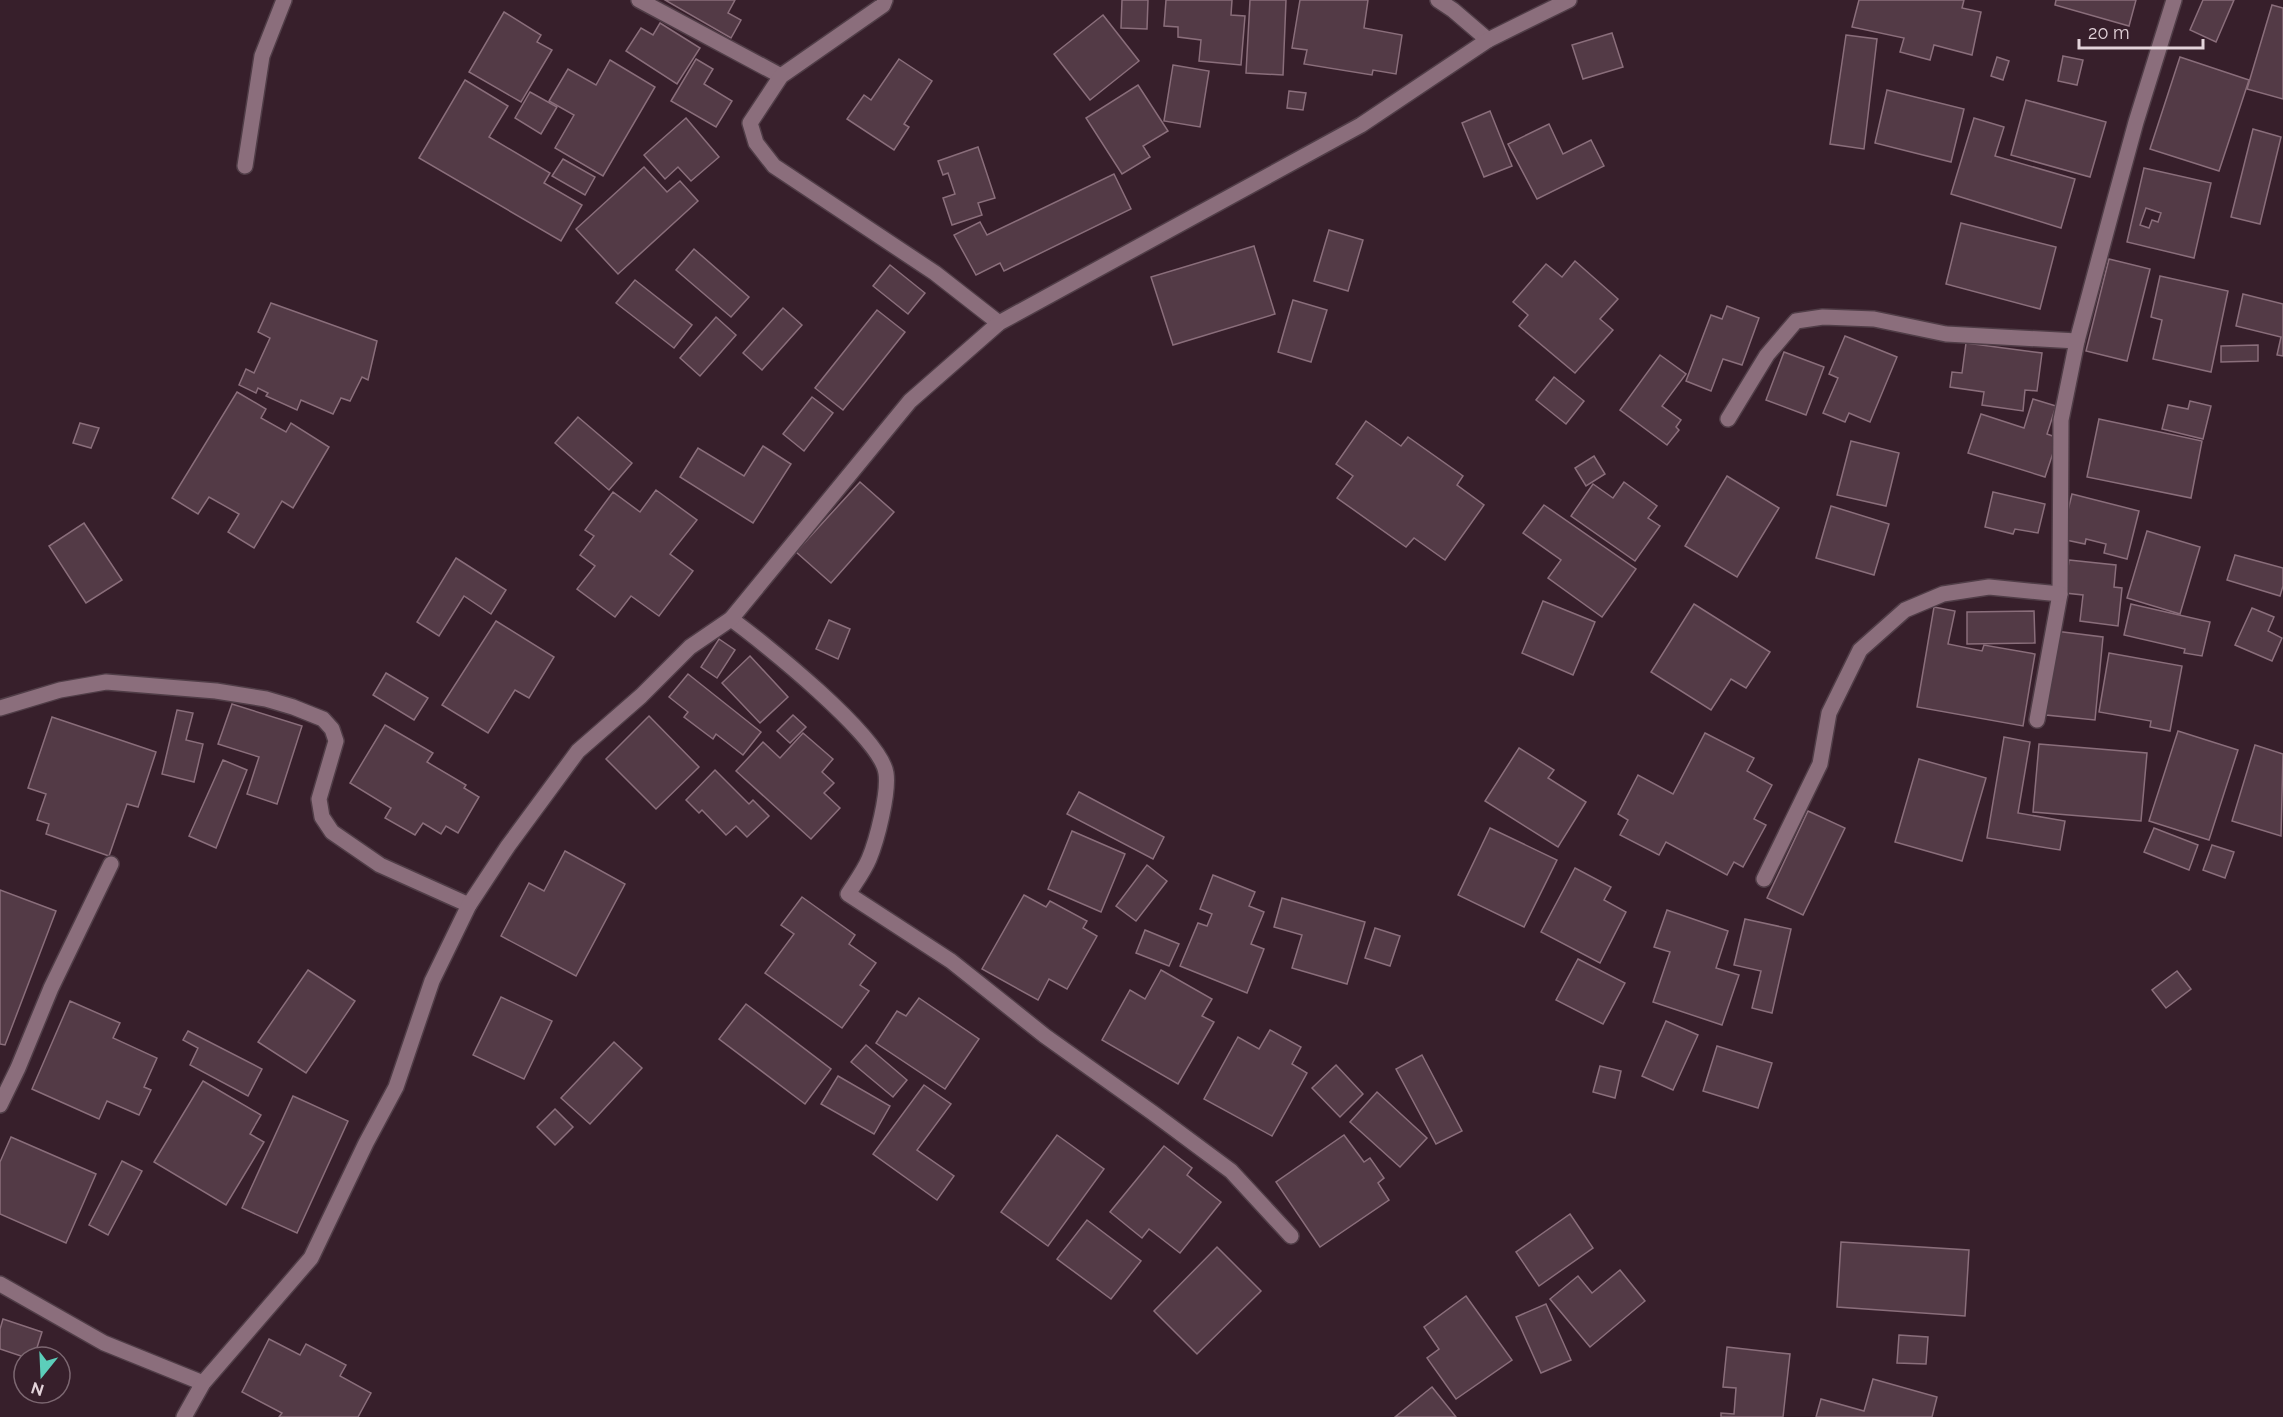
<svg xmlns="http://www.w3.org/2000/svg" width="2283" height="1417" font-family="Raleway,sans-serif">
	<rect width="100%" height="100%" fill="#371f2b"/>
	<g fill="#533a46" stroke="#8a6e7b" stroke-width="1.5" fill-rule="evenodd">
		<path d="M 665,0 L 735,0 L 728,13 L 741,20 L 731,38 Z"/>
		<path d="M 1122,0 L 1148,0 L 1147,29 L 1121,28 Z"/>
		<path d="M 1166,0 L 1232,0 L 1231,15 L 1245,16 L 1241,65 L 1199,61 L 1201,40 L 1178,37 L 1178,27 L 1164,26 Z"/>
		<path d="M 1250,0 L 1286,0 L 1283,75 L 1246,73 Z"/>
		<path d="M 1300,0 L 1368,0 L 1364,28 L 1402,35 L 1396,74 L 1373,70 L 1372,75 L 1304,64 L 1307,50 L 1292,48 Z"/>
		<path d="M 1859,0 L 1964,0 L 1962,8 L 1981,12 L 1972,55 L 1934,45 L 1930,60 L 1900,52 L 1904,38 L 1852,27 Z"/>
		<path d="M 2056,0 L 2136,0 L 2129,26 L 2055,5 Z"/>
		<path d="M 2203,0 L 2234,0 L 2216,42 L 2190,30 Z"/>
		<path d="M 2272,5 L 2283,8 L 2283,99 L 2247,89 Z"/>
		<path d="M 504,12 L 541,35 L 537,42 L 552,50 L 521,102 L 469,72 Z"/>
		<path d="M 1103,15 L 1139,61 L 1090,100 L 1054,54 Z"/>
		<path d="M 660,23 L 700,48 L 677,84 L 626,51 L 641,28 L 653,35 Z"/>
		<path d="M 1612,33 L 1623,67 L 1583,79 L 1572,45 Z"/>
		<path d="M 1846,35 L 1877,39 L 1864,149 L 1830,144 Z"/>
		<path d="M 2063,56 L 2083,60 L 2077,85 L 2058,81 Z"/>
		<path d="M 1997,57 L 2009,61 L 2003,80 L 1991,76 Z"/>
		<path d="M 2180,57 L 2249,80 L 2219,171 L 2150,149 Z"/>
		<path d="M 696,59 L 713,69 L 704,84 L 732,101 L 716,127 L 671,101 Z"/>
		<path d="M 899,59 L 932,81 L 904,124 L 909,127 L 894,150 L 847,119 L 864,95 L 871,100 Z"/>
		<path d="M 610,60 L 655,87 L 603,176 L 555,148 L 574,115 L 549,101 L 568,69 L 596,85 Z"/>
		<path d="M 1173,65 L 1209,71 L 1200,127 L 1164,121 Z"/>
		<path d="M 465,80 L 508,106 L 489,137 L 550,173 L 544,183 L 582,205 L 561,241 L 419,158 Z"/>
		<path d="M 1138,85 L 1168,131 L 1143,146 L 1150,157 L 1122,174 L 1086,118 Z"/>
		<path d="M 1887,90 L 1964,109 L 1951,162 L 1875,143 Z"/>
		<path d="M 1289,91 L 1306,93 L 1303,110 L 1287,108 Z"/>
		<path d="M 530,92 L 557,107 L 541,134 L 515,118 Z"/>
		<path d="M 2026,100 L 2106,122 L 2090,177 L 2011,155 Z"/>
		<path d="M 1490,111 L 1512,166 L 1484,177 L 1462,123 Z"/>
		<path d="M 686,118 L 719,157 L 691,181 L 678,167 L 665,179 L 644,155 Z"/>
		<path d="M 1974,118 L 2004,127 L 1995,156 L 2075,179 L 2061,228 L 1951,194 Z"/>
		<path d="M 1549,124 L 1563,154 L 1591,140 L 1604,166 L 1537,199 L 1508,144 Z"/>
		<path d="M 2253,129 L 2281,137 L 2260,224 L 2231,217 Z"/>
		<path d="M 978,147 L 995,198 L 978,203 L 982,215 L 952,225 L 943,198 L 955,194 L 948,173 L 943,175 L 938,161 Z"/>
		<path d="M 563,159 L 595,177 L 585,195 L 552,176 Z"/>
		<path d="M 644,167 L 667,192 L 680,181 L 698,201 L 618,274 L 576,229 Z"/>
		<path d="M 2144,168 L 2211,183 L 2194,258 L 2127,242 ZM 2146,208 L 2161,213 L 2158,222 L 2152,220 L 2149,228 L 2140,225 Z"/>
		<path d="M 1114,174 L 1131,209 L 1004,271 L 1000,263 L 976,275 L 954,235 L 980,222 L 987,235 Z"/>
		<path d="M 1961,223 L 2056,247 L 2040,309 L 1946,284 Z"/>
		<path d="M 1329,230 L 1363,240 L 1348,291 L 1314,281 Z"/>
		<path d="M 1254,246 L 1275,314 L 1173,345 L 1151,277 Z"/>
		<path d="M 694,249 L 749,297 L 731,317 L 676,270 Z"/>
		<path d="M 2109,259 L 2150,269 L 2127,361 L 2086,351 Z"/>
		<path d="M 1575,261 L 1618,299 L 1600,319 L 1613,330 L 1575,373 L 1519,326 L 1528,315 L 1513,302 L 1546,264 L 1562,277 Z"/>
		<path d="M 890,265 L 925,293 L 908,314 L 873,286 Z"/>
		<path d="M 2160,276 L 2228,291 L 2211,372 L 2153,359 L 2162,320 L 2151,317 Z"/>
		<path d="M 635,280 L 692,325 L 674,348 L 616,303 Z"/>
		<path d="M 2243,294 L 2283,304 L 2283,356 L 2277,355 L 2281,337 L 2236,326 Z"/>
		<path d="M 1293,300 L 1327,310 L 1311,362 L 1278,352 Z"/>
		<path d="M 271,303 L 377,341 L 368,380 L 362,377 L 350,401 L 341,398 L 333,414 L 301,400 L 297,410 L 266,396 L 268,393 L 258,388 L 256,393 L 239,385 L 246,369 L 254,373 L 270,338 L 258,332 Z"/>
		<path d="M 1727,306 L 1759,318 L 1742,365 L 1723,359 L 1711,391 L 1686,381 L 1711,315 L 1722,319 Z"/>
		<path d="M 783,308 L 802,325 L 762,370 L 743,353 Z"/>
		<path d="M 877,310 L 905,332 L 843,410 L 815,388 Z"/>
		<path d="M 716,317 L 736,335 L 700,376 L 680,358 Z"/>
		<path d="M 1845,336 L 1897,357 L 1870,422 L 1849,413 L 1845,422 L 1823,413 L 1838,378 L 1829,374 Z"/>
		<path d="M 1966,343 L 2042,353 L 2037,391 L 2025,390 L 2023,411 L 1982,405 L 1984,392 L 1950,387 L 1952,372 L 1962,373 Z"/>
		<path d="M 2258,345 L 2258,361 L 2221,362 L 2221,346 Z"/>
		<path d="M 1784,352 L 1824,367 L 1806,415 L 1766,400 Z"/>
		<path d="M 1660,355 L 1686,374 L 1662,406 L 1681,420 L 1676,427 L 1679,430 L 1667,445 L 1620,410 Z"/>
		<path d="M 1554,377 L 1584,401 L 1566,424 L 1536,400 Z"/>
		<path d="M 237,392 L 266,409 L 261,418 L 286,432 L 291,423 L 329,447 L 293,508 L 282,501 L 254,548 L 228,532 L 239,514 L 209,497 L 198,514 L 172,498 Z"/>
		<path d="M 812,397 L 833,413 L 804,451 L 783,434 Z"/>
		<path d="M 2033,399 L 2056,406 L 2047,434 L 2058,438 L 2045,477 L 1968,453 L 1981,414 L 2024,428 Z"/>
		<path d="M 2190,401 L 2211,406 L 2203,439 L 2162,429 L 2168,405 L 2188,409 Z"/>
		<path d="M 578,417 L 632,463 L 609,490 L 555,443 Z"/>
		<path d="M 2099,419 L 2202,441 L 2191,498 L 2087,477 Z"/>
		<path d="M 1366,421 L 1401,446 L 1408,437 L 1463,476 L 1457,485 L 1484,505 L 1445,560 L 1414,538 L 1406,547 L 1337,498 L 1353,476 L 1336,464 Z"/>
		<path d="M 80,423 L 99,428 L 91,448 L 73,443 Z"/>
		<path d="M 1851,441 L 1899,453 L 1886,506 L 1837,495 Z"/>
		<path d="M 763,446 L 791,464 L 753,523 L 680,477 L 698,448 L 744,476 Z"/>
		<path d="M 1594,456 L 1605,474 L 1586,486 L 1575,468 Z"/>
		<path d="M 1727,476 L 1779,508 L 1737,577 L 1685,546 Z"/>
		<path d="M 860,482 L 894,512 L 831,583 L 796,552 Z"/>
		<path d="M 1624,482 L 1657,506 L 1648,518 L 1660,526 L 1635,561 L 1571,516 L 1593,484 L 1613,498 Z"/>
		<path d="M 656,490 L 697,520 L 670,554 L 693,571 L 659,616 L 631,596 L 615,617 L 577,589 L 595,566 L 580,555 L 594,536 L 585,530 L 613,492 L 640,512 Z"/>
		<path d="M 1993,492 L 2045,504 L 2038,533 L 2015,529 L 2013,534 L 1985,527 Z"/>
		<path d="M 2072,494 L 2139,511 L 2127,559 L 2104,553 L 2106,544 L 2086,539 L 2085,544 L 2061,539 Z"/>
		<path d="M 1544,505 L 1636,569 L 1602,617 L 1548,578 L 1561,560 L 1523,533 Z"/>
		<path d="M 1831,506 L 1889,524 L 1874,575 L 1816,558 Z"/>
		<path d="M 84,523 L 122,580 L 86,603 L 49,546 Z"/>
		<path d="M 2147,531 L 2200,547 L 2180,614 L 2127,598 Z"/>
		<path d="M 2235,555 L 2283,568 L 2283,586 L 2280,596 L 2227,580 Z"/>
		<path d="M 456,558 L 506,590 L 491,614 L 464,596 L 439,636 L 417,622 Z"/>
		<path d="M 2069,560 L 2116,565 L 2114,587 L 2122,588 L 2118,626 L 2080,621 L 2083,595 L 2065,593 Z"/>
		<path d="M 1543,601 L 1595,622 L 1573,675 L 1522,653 Z"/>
		<path d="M 1694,604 L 1770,652 L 1746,688 L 1731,679 L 1711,710 L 1651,672 Z"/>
		<path d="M 2131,604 L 2210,622 L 2202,656 L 2184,653 L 2185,649 L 2124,635 Z"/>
		<path d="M 1934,607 L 1955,611 L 1948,644 L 1982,651 L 1984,645 L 2035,654 L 2023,726 L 1917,707 Z"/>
		<path d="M 2252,608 L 2274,617 L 2268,631 L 2282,638 L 2272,661 L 2235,645 Z"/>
		<path d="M 2034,611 L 2035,643 L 1967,644 L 1967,612 Z"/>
		<path d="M 829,620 L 850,629 L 838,659 L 816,649 Z"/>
		<path d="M 496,621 L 554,657 L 529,698 L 515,690 L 488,733 L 442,705 Z"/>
		<path d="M 2055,631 L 2103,637 L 2095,720 L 2046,715 Z"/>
		<path d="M 719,639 L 735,650 L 717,678 L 701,667 Z"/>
		<path d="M 2109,653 L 2182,666 L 2170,731 L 2150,727 L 2151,721 L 2099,712 Z"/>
		<path d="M 750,656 L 788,697 L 760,723 L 722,683 Z"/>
		<path d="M 386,673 L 428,698 L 414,720 L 373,695 Z"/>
		<path d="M 688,674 L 761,732 L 743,755 L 716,734 L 713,739 L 684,717 L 688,712 L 669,697 Z"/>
		<path d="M 232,704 L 302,726 L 277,804 L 247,794 L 259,757 L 218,744 Z"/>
		<path d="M 177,710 L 193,713 L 186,740 L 203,744 L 194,782 L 162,774 Z"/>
		<path d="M 793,715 L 806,727 L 790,743 L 777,731 Z"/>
		<path d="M 649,716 L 699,767 L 656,809 L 606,759 Z"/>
		<path d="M 52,717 L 156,752 L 138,807 L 127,804 L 109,856 L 46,834 L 49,824 L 37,820 L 46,794 L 28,788 Z"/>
		<path d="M 385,725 L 433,753 L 427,762 L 466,785 L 464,788 L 479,797 L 458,833 L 446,826 L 441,834 L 423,823 L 415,835 L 385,818 L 391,808 L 350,783 Z"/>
		<path d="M 2178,731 L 2238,750 L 2209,840 L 2149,821 Z"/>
		<path d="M 803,733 L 833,759 L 822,772 L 834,783 L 824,793 L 840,808 L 811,839 L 736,771 L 763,742 L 780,758 Z"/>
		<path d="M 1705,733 L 1754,758 L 1747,771 L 1772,785 L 1754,819 L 1766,825 L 1743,867 L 1734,862 L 1727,875 L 1666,842 L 1659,855 L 1620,835 L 1628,820 L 1618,814 L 1638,775 L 1673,794 Z"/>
		<path d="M 2004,737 L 2030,742 L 2018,813 L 2065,821 L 2060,850 L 1987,838 Z"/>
		<path d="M 2039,744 L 2147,753 L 2141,821 L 2033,812 Z"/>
		<path d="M 2255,745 L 2283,754 L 2281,836 L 2232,821 Z"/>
		<path d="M 1519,748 L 1554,770 L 1548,778 L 1586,802 L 1558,847 L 1485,801 Z"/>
		<path d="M 1919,759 L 1986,778 L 1962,861 L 1895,842 Z"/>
		<path d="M 223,760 L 247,770 L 216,848 L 189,836 Z"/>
		<path d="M 715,770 L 749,804 L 753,800 L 769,816 L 747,837 L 736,826 L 726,835 L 702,810 L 699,813 L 686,800 Z"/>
		<path d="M 1079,792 L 1164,837 L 1153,859 L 1067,814 Z"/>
		<path d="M 1808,811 L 1845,828 L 1803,915 L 1767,898 Z"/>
		<path d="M 1490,828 L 1557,860 L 1524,927 L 1458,895 Z"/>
		<path d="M 2154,828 L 2198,845 L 2189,870 L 2144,852 Z"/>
		<path d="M 1072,831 L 1125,854 L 1101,912 L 1048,889 Z"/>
		<path d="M 2212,845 L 2234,852 L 2225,878 L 2203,870 Z"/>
		<path d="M 565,851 L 625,884 L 576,976 L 501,936 L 529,883 L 544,891 Z"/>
		<path d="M 1147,865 L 1167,881 L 1136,921 L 1116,906 Z"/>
		<path d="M 1575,868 L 1611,887 L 1604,900 L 1626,912 L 1600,963 L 1541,932 Z"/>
		<path d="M 1213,875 L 1255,892 L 1249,906 L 1264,912 L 1251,944 L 1264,949 L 1247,993 L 1180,966 L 1198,923 L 1207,926 L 1212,914 L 1200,909 Z"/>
		<path d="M 0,890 L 56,911 L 5,1045 L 0,1044 Z"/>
		<path d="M 1024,895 L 1046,907 L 1050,901 L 1087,921 L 1083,928 L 1097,936 L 1067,989 L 1049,979 L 1038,1000 L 982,969 Z"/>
		<path d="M 802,897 L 855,935 L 849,944 L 876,963 L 860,985 L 869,991 L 842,1028 L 765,973 L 794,934 L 781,925 Z"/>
		<path d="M 1282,898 L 1365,922 L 1347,984 L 1292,968 L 1302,935 L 1274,927 Z"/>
		<path d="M 1667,910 L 1728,931 L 1716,968 L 1739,975 L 1722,1025 L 1653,1002 L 1670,952 L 1654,947 Z"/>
		<path d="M 1745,919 L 1791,929 L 1772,1013 L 1752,1008 L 1761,971 L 1734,965 Z"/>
		<path d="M 1375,928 L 1400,936 L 1390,966 L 1365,958 Z"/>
		<path d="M 1145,930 L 1179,944 L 1169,966 L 1136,953 Z"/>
		<path d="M 1578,959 L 1625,983 L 1603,1024 L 1556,1000 Z"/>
		<path d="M 308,970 L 355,1001 L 306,1073 L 258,1042 Z"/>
		<path d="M 1161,970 L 1212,999 L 1202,1016 L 1214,1022 L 1178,1084 L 1102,1040 L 1130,990 L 1145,999 Z"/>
		<path d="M 2177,971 L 2191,989 L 2166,1008 L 2152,990 Z"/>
		<path d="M 501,997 L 552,1021 L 524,1079 L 473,1055 Z"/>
		<path d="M 919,998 L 979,1039 L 945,1089 L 876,1043 L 897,1011 L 906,1016 Z"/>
		<path d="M 70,1001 L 120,1023 L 113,1038 L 157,1058 L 144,1087 L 151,1090 L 139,1115 L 107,1101 L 99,1119 L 32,1089 Z"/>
		<path d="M 746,1004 L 831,1069 L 805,1104 L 719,1039 Z"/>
		<path d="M 1666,1021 L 1698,1035 L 1673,1090 L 1642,1076 Z"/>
		<path d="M 1270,1030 L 1301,1047 L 1292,1064 L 1307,1073 L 1272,1136 L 1204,1099 L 1238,1037 L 1259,1049 Z"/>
		<path d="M 188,1031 L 262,1069 L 248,1096 L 190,1065 L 198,1048 L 183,1040 Z"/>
		<path d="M 614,1042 L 642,1068 L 590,1124 L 561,1098 Z"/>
		<path d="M 866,1045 L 907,1080 L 893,1097 L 851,1062 Z"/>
		<path d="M 1717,1046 L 1772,1063 L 1758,1108 L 1703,1091 Z"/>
		<path d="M 1422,1055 L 1462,1131 L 1436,1144 L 1396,1069 Z"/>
		<path d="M 1336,1065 L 1363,1094 L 1340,1117 L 1312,1088 Z"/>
		<path d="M 1600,1066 L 1621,1071 L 1615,1098 L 1593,1092 Z"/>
		<path d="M 838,1076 L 890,1106 L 874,1134 L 821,1104 Z"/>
		<path d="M 203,1081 L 261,1115 L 250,1134 L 264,1142 L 226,1205 L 154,1162 Z"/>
		<path d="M 924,1085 L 951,1104 L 917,1150 L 954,1176 L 937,1200 L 873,1154 Z"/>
		<path d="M 1377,1092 L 1427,1138 L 1400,1167 L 1350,1122 Z"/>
		<path d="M 293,1096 L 348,1121 L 297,1233 L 242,1208 Z"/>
		<path d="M 555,1109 L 573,1127 L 555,1145 L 537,1127 Z"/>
		<path d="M 1057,1135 L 1104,1169 L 1048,1246 L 1001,1212 Z"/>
		<path d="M 1344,1135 L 1364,1162 L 1370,1158 L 1384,1178 L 1378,1183 L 1389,1200 L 1320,1247 L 1276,1182 Z"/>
		<path d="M 11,1137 L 96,1174 L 66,1243 L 0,1214 L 0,1162 Z"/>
		<path d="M 1164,1146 L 1192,1168 L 1187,1175 L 1221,1202 L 1180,1253 L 1149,1229 L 1142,1238 L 1110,1212 Z"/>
		<path d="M 122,1161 L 142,1171 L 108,1235 L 89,1225 Z"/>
		<path d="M 1570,1214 L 1593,1248 L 1539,1286 L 1516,1252 Z"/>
		<path d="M 1087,1220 L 1141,1261 L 1111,1299 L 1057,1259 Z"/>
		<path d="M 1841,1242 L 1969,1250 L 1965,1316 L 1837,1307 Z"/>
		<path d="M 1217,1247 L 1261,1291 L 1197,1354 L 1154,1311 Z"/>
		<path d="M 1620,1270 L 1645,1301 L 1590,1347 L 1550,1299 L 1578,1276 L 1592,1293 Z"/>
		<path d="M 1466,1296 L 1512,1360 L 1456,1399 L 1427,1358 L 1439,1349 L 1424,1327 Z"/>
		<path d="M 1546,1304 L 1571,1360 L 1541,1373 L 1516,1317 Z"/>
		<path d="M 3,1319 L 42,1332 L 34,1357 L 24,1357 L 0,1349 L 0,1329 Z"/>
		<path d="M 1899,1335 L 1928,1337 L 1926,1364 L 1897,1363 Z"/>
		<path d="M 269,1339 L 300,1355 L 306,1344 L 346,1365 L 340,1376 L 371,1393 L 358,1417 L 279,1417 L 282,1413 L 242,1392 Z"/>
		<path d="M 1727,1347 L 1790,1354 L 1783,1417 L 1721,1417 L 1721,1413 L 1734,1414 L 1736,1388 L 1723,1387 Z"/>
		<path d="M 1873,1379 L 1937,1397 L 1932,1417 L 1816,1417 L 1821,1399 L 1864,1411 Z"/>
		<path d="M 1432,1387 L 1456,1417 L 1395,1417 Z"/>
	</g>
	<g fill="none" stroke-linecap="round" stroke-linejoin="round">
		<defs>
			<g id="street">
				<path d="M 639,0 L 781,76"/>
				<path d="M 885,0 L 883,5 L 781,76 L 750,123 L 756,143 L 774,166 L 935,273 L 999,323"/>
				<path d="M 1438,0 L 1453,10 L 1488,40"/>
				<path d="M 245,166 L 262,56 L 284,0"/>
				<path d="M 1728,419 L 1767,355 L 1796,321 L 1823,317 L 1874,319 L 1946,334 L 2077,341"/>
				<path d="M 731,619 C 763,642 881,737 886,773 C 889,793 877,840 869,859 C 864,871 855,883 848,894 L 951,961 L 1045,1036 L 1153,1113 L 1231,1171 L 1291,1236"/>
				<path d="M 0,708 L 60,690 L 106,682 L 216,691 L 266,699 L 293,707 L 323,719 L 332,729 L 336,741 L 319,799 L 322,817 L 332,832 L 380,865 L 469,905"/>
				<path d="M 2037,720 L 2060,594 L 2061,420 L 2077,341 L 2115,199 L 2136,122 L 2174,0"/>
				<path d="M 1764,879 L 1820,764 L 1829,713 L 1860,650 L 1905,610 L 1943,594 L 1989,587 L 2060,594"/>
				<path d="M 0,1105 L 18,1068 L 51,988 L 111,864"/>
				<path d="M 0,1284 L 104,1343 L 203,1383"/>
				<path d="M 184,1417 L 203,1383 L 311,1258 L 366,1143 L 396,1087 L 432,981 L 469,905 L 508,846 L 578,751 L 641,696 L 690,647 L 731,619 L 910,401 L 999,323 L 1361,125 L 1488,40 L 1569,0"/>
			</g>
		</defs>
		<use href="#street" stroke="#503d47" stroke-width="18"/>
		<use href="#street" stroke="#8b6e7c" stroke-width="15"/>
	</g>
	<g transform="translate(42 1375) rotate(198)"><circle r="28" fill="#371f2b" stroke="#7c6771" stroke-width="1.5"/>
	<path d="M0-4.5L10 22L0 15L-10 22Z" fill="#5cceba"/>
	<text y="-9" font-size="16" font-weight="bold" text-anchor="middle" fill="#e3d3da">N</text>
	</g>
	<path d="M2079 39v9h124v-9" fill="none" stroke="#e3d3da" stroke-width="3"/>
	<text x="2088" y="39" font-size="18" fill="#e3d3da" stroke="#371f2b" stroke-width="4.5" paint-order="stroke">20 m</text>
</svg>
